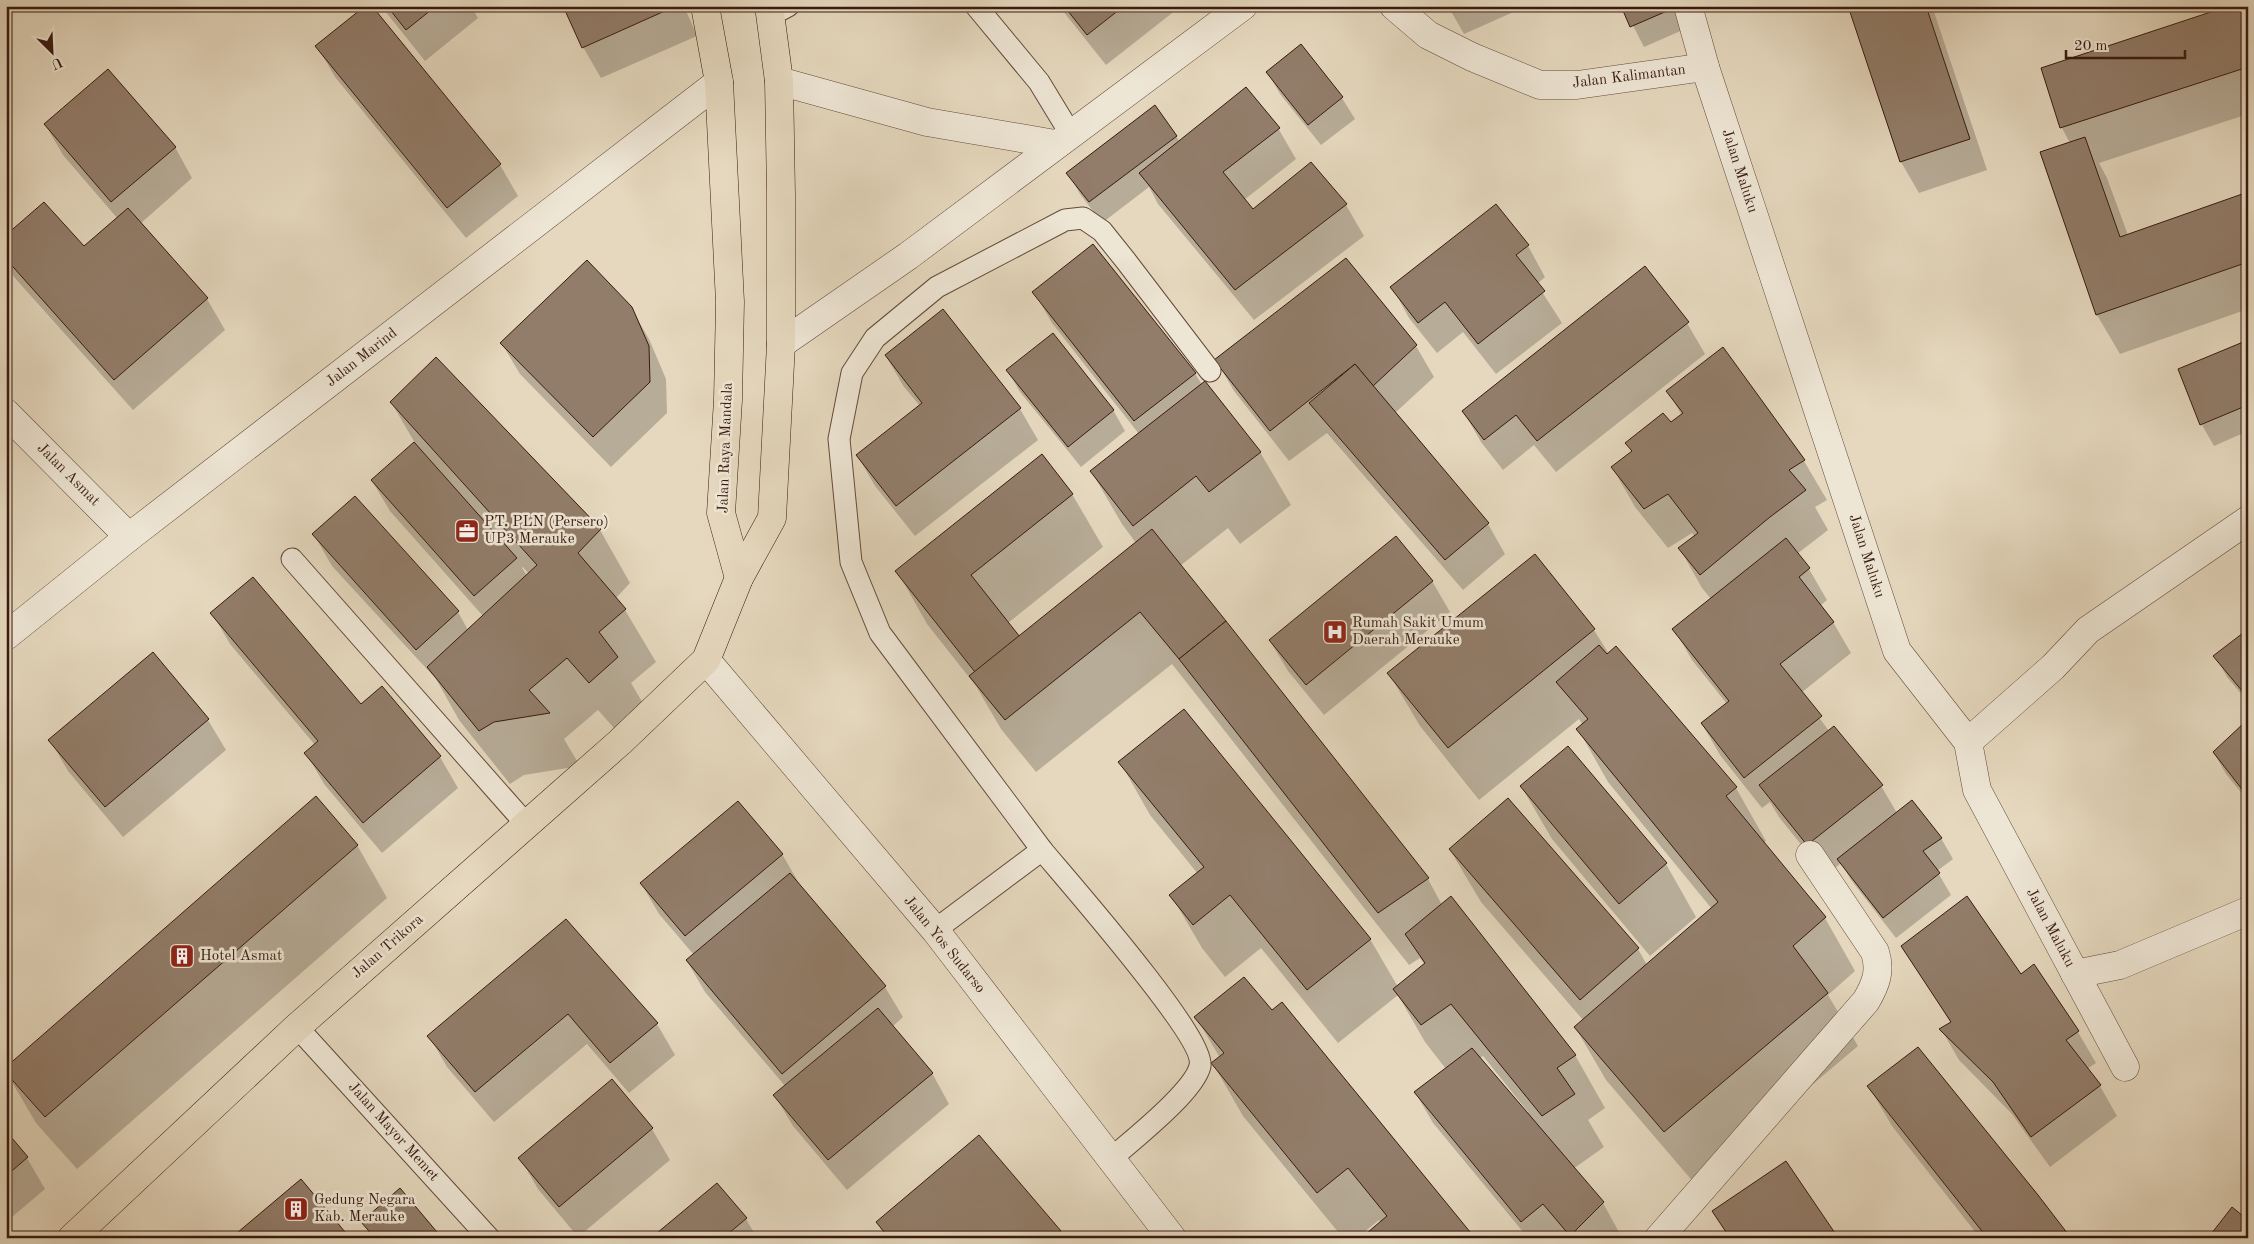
<svg xmlns="http://www.w3.org/2000/svg" width="2254" height="1244" font-family="'Old Standard TT',serif">
	<rect width="100%" height="100%" fill="#e5d8be"/>
	<filter id="stains"><feTurbulence type="fractalNoise" baseFrequency=".004" numOctaves="4"/><feColorMatrix values="0 0 0 0 .2 0 0 0 0 .09 0 0 0 0 .02 0 0 0 .5 -.17"/></filter>
	<radialGradient id="worn" r=".72"><stop offset=".6" stop-color="#630" stop-opacity="0"/><stop offset="1" stop-color="#630" stop-opacity=".3"/></radialGradient>
	<g fill="#0003" fill-rule="evenodd">
		<path d="M 371,6 L 500,165 L 518,196 L 466,238 L 335,77 L 317,46 Z"/>
		<path d="M 381,6 L 471,6 L 478,18 L 425,61 Z"/>
		<path d="M 565,6 L 684,6 L 697,36 L 601,78 L 583,47 Z"/>
		<path d="M 1059,6 L 1181,6 L 1106,65 Z"/>
		<path d="M 1448,6 L 1527,6 L 1464,34 Z"/>
		<path d="M 1623,6 L 1674,6 L 1685,29 L 1644,47 Z"/>
		<path d="M 1850,6 L 1932,6 L 1987,170 L 1919,193 L 1901,162 Z"/>
		<path d="M 2248,6 L 2248,114 L 2099,163 L 2107,178 L 2128,235 L 2248,193 L 2248,309 L 2120,354 L 2097,315 L 2042,153 L 2070,143 L 2062,128 L 2042,69 Z"/>
		<path d="M 1301,46 L 1342,98 L 1355,119 L 1321,145 L 1280,94 L 1268,73 Z"/>
		<path d="M 45,124 L 175,147 L 192,178 L 140,224 L 207,299 L 225,330 L 133,410 L 14,277 L 6,264 L 6,237 L 84,248 L 118,219 L 63,155 Z"/>
		<path d="M 1278,128 L 1296,159 L 1244,200 L 1252,211 L 1311,164 L 1346,205 L 1364,236 L 1254,320 L 1158,204 L 1149,187 L 1102,223 L 1080,194 L 1068,173 L 1176,136 L 1180,142 Z"/>
		<path d="M 1496,205 L 1528,246 L 1545,277 L 1537,284 L 1562,323 L 1496,374 L 1463,332 L 1437,353 L 1409,318 L 1392,287 Z"/>
		<path d="M 1346,260 L 1416,346 L 1434,377 L 1395,413 L 1488,524 L 1505,554 L 1463,590 L 1327,433 L 1289,461 L 1234,391 L 1216,360 Z"/>
		<path d="M 1034,292 L 1195,373 L 1202,385 L 1260,452 L 1291,505 L 1240,544 L 1228,528 L 1180,566 L 1428,879 L 1442,905 L 1575,1055 L 1605,1108 L 1588,1120 L 1604,1147 L 1573,1169 L 1603,1203 L 1620,1234 L 1617,1238 L 1565,1238 L 1562,1234 L 1557,1238 L 1528,1238 L 1433,1123 L 1415,1092 L 1446,1069 L 1425,1042 L 1398,995 L 1338,1043 L 1261,948 L 1225,977 L 1202,948 L 1171,895 L 1198,874 L 1150,815 L 1120,762 L 1370,939 L 1398,987 L 1425,965 L 1420,958 L 1409,965 L 1172,664 L 1036,772 L 1001,729 L 976,686 L 927,624 L 897,571 L 1072,494 L 1103,547 L 1008,623 L 1020,639 L 1136,543 L 1122,524 L 1091,471 L 1139,434 L 1052,323 ZM 1483,1056 L 1528,1112 L 1526,1114 L 1479,1059 Z"/>
		<path d="M 631,308 L 649,339 L 666,379 L 667,413 L 611,467 L 520,374 L 502,344 Z"/>
		<path d="M 1687,323 L 1705,354 L 1556,472 L 1534,445 L 1503,470 L 1481,442 L 1463,411 Z"/>
		<path d="M 2248,341 L 2248,431 L 2214,446 L 2202,425 L 2179,370 Z"/>
		<path d="M 886,356 L 1020,409 L 1038,440 L 915,536 L 875,486 L 857,455 L 920,406 L 904,387 Z"/>
		<path d="M 1008,371 L 1113,410 L 1125,431 L 1081,467 L 1020,392 Z"/>
		<path d="M 1668,391 L 1804,461 L 1827,500 L 1815,507 L 1828,530 L 1797,554 L 1809,569 L 1827,600 L 1820,606 L 1833,622 L 1851,653 L 1801,693 L 1829,731 L 1881,786 L 1897,813 L 1941,838 L 1953,859 L 1937,871 L 1951,895 L 1896,938 L 1851,880 L 1841,863 L 1826,876 L 1779,817 L 1770,802 L 1762,808 L 1720,755 L 1702,724 L 1727,704 L 1692,660 L 1674,629 L 1711,599 L 1702,588 L 1680,549 L 1695,537 L 1692,533 L 1668,548 L 1635,507 L 1612,467 L 1632,452 L 1627,443 L 1671,424 L 1682,416 Z"/>
		<path d="M 391,402 L 600,530 L 630,583 L 616,598 L 625,610 L 656,662 L 631,683 L 647,710 L 620,735 L 598,710 L 564,739 L 580,766 L 524,775 L 510,784 L 459,720 L 436,679 L 332,566 L 314,535 L 458,612 L 468,630 L 483,616 L 390,511 L 372,481 L 415,443 ZM 523,567 L 529,574 L 527,576 L 522,568 Z"/>
		<path d="M 1535,556 L 1594,630 L 1609,654 L 1616,647 L 1736,788 L 1766,841 L 1764,843 L 1825,918 L 1855,971 L 1828,995 L 1858,1046 L 1695,1184 L 1606,1080 L 1575,1027 L 1583,1020 L 1481,902 L 1450,850 L 1507,800 L 1638,949 L 1647,965 L 1712,909 L 1608,782 L 1578,729 L 1583,725 L 1579,719 L 1479,800 L 1420,726 L 1389,674 Z"/>
		<path d="M 1432,581 L 1450,612 L 1324,715 L 1288,671 L 1270,641 Z"/>
		<path d="M 212,613 L 360,706 L 382,688 L 440,757 L 458,788 L 382,853 L 324,784 L 306,753 L 315,745 L 230,644 Z"/>
		<path d="M 2248,639 L 2248,702 L 2227,677 L 2215,656 Z"/>
		<path d="M 208,720 L 226,750 L 123,837 L 68,771 L 50,740 Z"/>
		<path d="M 2248,728 L 2248,801 L 2226,774 L 2214,753 Z"/>
		<path d="M 1521,786 L 1666,864 L 1696,917 L 1650,956 L 1552,839 Z"/>
		<path d="M 357,845 L 387,898 L 77,1169 L 36,1123 L 6,1072 Z"/>
		<path d="M 782,854 L 800,885 L 885,987 L 903,1017 L 892,1027 L 932,1073 L 949,1104 L 847,1190 L 793,1126 L 775,1096 L 786,1087 L 705,992 L 687,961 L 694,955 L 659,914 L 641,883 Z"/>
		<path d="M 566,921 L 657,1024 L 675,1055 L 629,1093 L 587,1044 L 494,1122 L 447,1067 L 429,1036 Z"/>
		<path d="M 1903,946 L 2021,976 L 2078,1032 L 2096,1063 L 2087,1069 L 2100,1086 L 2117,1116 L 2050,1167 L 2012,1114 L 1959,1060 L 1941,1029 L 1951,1023 Z"/>
		<path d="M 1196,1017 L 1473,1238 L 1381,1223 L 1379,1220 L 1357,1238 L 1343,1238 L 1243,1116 L 1213,1064 L 1220,1058 Z"/>
		<path d="M 1869,1087 L 2070,1238 L 1980,1238 L 1892,1126 Z"/>
		<path d="M 652,1129 L 670,1160 L 578,1237 L 538,1189 L 520,1158 Z"/>
		<path d="M 6,1133 L 27,1158 L 45,1189 L 6,1222 Z"/>
		<path d="M 1786,1162 L 1836,1238 L 1729,1238 L 1714,1211 Z"/>
		<path d="M 746,1219 L 757,1238 L 653,1238 Z"/>
		<path d="M 363,1222 L 440,1238 L 372,1238 Z"/>
		<path d="M 877,1222 L 1060,1232 L 1063,1238 L 886,1238 Z"/>
	</g>
	<g fill="#927d6a" stroke="#381a0f">
		<path d="M 365,6 L 372,6 L 501,164 L 447,208 L 315,46 Z"/>
		<path d="M 387,6 L 436,6 L 406,30 Z"/>
		<path d="M 563,6 L 676,6 L 582,48 Z"/>
		<path d="M 1064,6 L 1124,6 L 1087,35 Z"/>
		<path d="M 1621,6 L 1673,6 L 1674,8 L 1630,27 Z"/>
		<path d="M 1848,6 L 1926,6 L 1970,139 L 1900,162 Z"/>
		<path d="M 2229,6 L 2248,6 L 2248,67 L 2060,128 L 2041,68 Z"/>
		<path d="M 1301,44 L 1343,97 L 1308,125 L 1266,72 Z"/>
		<path d="M 108,69 L 176,147 L 111,202 L 44,124 Z"/>
		<path d="M 1246,87 L 1280,128 L 1223,172 L 1253,209 L 1311,162 L 1347,204 L 1235,290 L 1139,173 Z"/>
		<path d="M 1155,105 L 1177,136 L 1089,202 L 1066,173 Z"/>
		<path d="M 2085,137 L 2120,237 L 2248,192 L 2248,262 L 2096,315 L 2040,152 Z"/>
		<path d="M 44,202 L 84,246 L 128,208 L 208,298 L 114,380 L 6,259 L 6,235 Z"/>
		<path d="M 1496,204 L 1529,245 L 1516,255 L 1545,291 L 1478,344 L 1445,302 L 1418,323 L 1390,287 Z"/>
		<path d="M 1093,244 L 1196,373 L 1134,421 L 1032,292 Z"/>
		<path d="M 1346,258 L 1417,345 L 1373,386 L 1355,364 L 1270,431 L 1214,360 Z"/>
		<path d="M 587,260 L 632,307 L 649,346 L 650,382 L 593,437 L 500,343 Z"/>
		<path d="M 1645,266 L 1689,322 L 1537,441 L 1516,415 L 1484,440 L 1462,411 Z"/>
		<path d="M 943,309 L 1021,408 L 896,506 L 856,455 L 922,403 L 885,355 Z"/>
		<path d="M 1053,333 L 1114,410 L 1068,447 L 1006,370 Z"/>
		<path d="M 2248,340 L 2248,405 L 2200,425 L 2178,369 Z"/>
		<path d="M 1723,347 L 1805,460 L 1789,470 L 1806,490 L 1770,517 L 1700,575 L 1678,548 L 1698,533 L 1668,494 L 1644,509 L 1611,467 L 1632,451 L 1625,443 L 1663,413 L 1671,422 L 1683,413 L 1666,391 Z"/>
		<path d="M 436,357 L 601,529 L 578,553 L 626,609 L 599,632 L 618,657 L 589,683 L 567,658 L 529,690 L 550,713 L 494,722 L 479,731 L 427,667 L 537,565 L 390,402 Z"/>
		<path d="M 1355,364 L 1489,523 L 1445,560 L 1309,403 Z"/>
		<path d="M 1205,381 L 1261,452 L 1209,492 L 1196,476 L 1133,526 L 1090,471 Z"/>
		<path d="M 414,442 L 517,558 L 474,596 L 371,480 Z"/>
		<path d="M 1042,454 L 1073,494 L 971,575 L 1020,637 L 975,672 L 895,571 Z"/>
		<path d="M 355,496 L 459,611 L 416,650 L 312,534 Z"/>
		<path d="M 1152,529 L 1226,621 L 1179,659 L 1140,612 L 1005,720 L 969,676 Z"/>
		<path d="M 1396,536 L 1433,581 L 1306,685 L 1269,640 Z"/>
		<path d="M 1786,538 L 1810,568 L 1799,577 L 1834,622 L 1780,664 L 1822,716 L 1744,778 L 1701,723 L 1729,701 L 1672,629 Z"/>
		<path d="M 1535,554 L 1595,629 L 1448,748 L 1387,673 Z"/>
		<path d="M 253,577 L 361,704 L 382,686 L 441,756 L 363,823 L 304,753 L 318,741 L 210,613 Z"/>
		<path d="M 1226,621 L 1429,878 L 1378,913 L 1179,659 Z"/>
		<path d="M 2243,633 L 2248,637 L 2248,698 L 2213,656 Z"/>
		<path d="M 1599,645 L 1607,654 L 1616,646 L 1737,787 L 1726,796 L 1826,917 L 1793,946 L 1828,993 L 1664,1132 L 1574,1027 L 1718,902 L 1576,729 L 1588,719 L 1556,682 Z"/>
		<path d="M 153,652 L 209,719 L 105,807 L 48,740 Z"/>
		<path d="M 1184,709 L 1371,939 L 1307,990 L 1230,895 L 1193,925 L 1169,895 L 1204,867 L 1118,762 Z"/>
		<path d="M 2244,723 L 2248,727 L 2248,797 L 2213,752 Z"/>
		<path d="M 1834,726 L 1883,785 L 1807,845 L 1759,785 Z"/>
		<path d="M 1568,746 L 1667,863 L 1619,904 L 1520,786 Z"/>
		<path d="M 316,796 L 358,845 L 45,1117 L 6,1073 L 6,1067 Z"/>
		<path d="M 1508,798 L 1639,948 L 1580,1000 L 1449,849 Z"/>
		<path d="M 1912,800 L 1942,838 L 1923,851 L 1940,873 L 1883,918 L 1837,859 Z"/>
		<path d="M 738,801 L 783,854 L 685,936 L 640,883 Z"/>
		<path d="M 790,873 L 886,986 L 782,1074 L 686,960 Z"/>
		<path d="M 1451,896 L 1576,1055 L 1557,1068 L 1575,1094 L 1542,1116 L 1451,1004 L 1421,1025 L 1393,989 L 1425,963 L 1405,934 Z"/>
		<path d="M 1967,896 L 2021,974 L 2034,964 L 2079,1031 L 2066,1040 L 2101,1085 L 2031,1137 L 1993,1082 L 1939,1029 L 1951,1022 L 1901,946 Z"/>
		<path d="M 566,919 L 658,1023 L 610,1063 L 568,1014 L 475,1092 L 427,1036 Z"/>
		<path d="M 1244,977 L 1272,1010 L 1282,1002 L 1475,1238 L 1361,1238 L 1387,1216 L 1348,1168 L 1317,1193 L 1211,1063 L 1224,1053 L 1194,1017 Z"/>
		<path d="M 878,1008 L 933,1073 L 828,1160 L 773,1095 Z"/>
		<path d="M 1918,1047 L 2038,1195 L 2071,1238 L 1982,1238 L 1985,1235 L 1867,1086 Z"/>
		<path d="M 1472,1048 L 1604,1202 L 1570,1236 L 1543,1204 L 1521,1222 L 1414,1092 Z"/>
		<path d="M 612,1079 L 653,1128 L 559,1207 L 518,1158 Z"/>
		<path d="M 6,1131 L 28,1157 L 6,1176 Z"/>
		<path d="M 979,1135 L 1061,1231 L 1053,1238 L 889,1238 L 876,1222 Z"/>
		<path d="M 1786,1161 L 1837,1236 L 1730,1238 L 1712,1211 Z"/>
		<path d="M 301,1179 L 350,1238 L 231,1238 Z"/>
		<path d="M 717,1183 L 747,1218 L 723,1238 L 651,1238 Z"/>
		<path d="M 400,1188 L 442,1238 L 375,1238 L 361,1222 Z"/>
		<path d="M 2232,1207 L 2248,1220 L 2248,1238 L 2208,1238 Z"/>
	</g>
	<g fill="none" stroke-linecap="round" stroke-linejoin="round">
		<defs>
			<g id="lane">
				<path d="M 976,6 L 1039,82 L 1070,133"/>
				<path d="M 771,15 L 788,6"/>
				<path d="M 292,559 L 527,825"/>
				<path d="M 1042,850 C 1067,880 1206,1038 1200,1066 C 1194,1092 1132,1140 1111,1159"/>
				<path d="M 935,930 L 1042,850 L 880,633 L 851,562 L 839,439 L 852,373 L 875,338 L 937,287 L 1065,220 L 1083,218 L 1102,231 L 1126,261 L 1210,371"/>
				<path d="M 297,1027 L 489,1238"/>
			</g>
			<g id="street">
				<path d="M 1394,6 L 1428,35 L 1472,57 L 1540,85 L 1577,85 L 1705,67"/>
				<path d="M 1688,6 L 1705,67 L 1897,651 L 1968,742 L 1977,790 L 2125,1067"/>
				<path d="M 779,81 L 927,122 L 1055,144"/>
				<path d="M 781,344 L 908,256 L 1243,6"/>
				<path d="M 6,413 L 129,537"/>
				<path d="M 6,636 L 129,537 L 719,82"/>
				<path d="M 706,660 L 935,930 L 1172,1238"/>
				<path d="M 1968,742 L 2053,667 L 2088,630 L 2248,520"/>
				<path d="M 2075,974 L 2120,965 L 2248,911"/>
				<path d="M 1659,1238 L 1866,1001 C 1876,984 1881,971 1875,952 L 1810,855"/>
			</g>
			<g id="highway">
				<path d="M 705,6 L 719,82 L 730,302 L 728,400 L 721,513 L 739,578"/>
				<path d="M 72,1238 L 297,1027 L 620,742 L 706,660 L 739,578 L 772,518 L 781,344 L 781,194 L 779,81 L 769,6"/>
			</g>
		</defs>
		<use href="#lane" stroke="#634a3b" stroke-width="23"/>
		<use href="#street" stroke="#634a3b" stroke-width="29"/>
		<use href="#highway" stroke="#381a0f" stroke-width="29"/>
		<use href="#lane" stroke="#eee6d5" stroke-width="21"/>
		<use href="#street" stroke="#eee6d5" stroke-width="28"/>
		<use href="#highway" stroke="#e5d8be" stroke-width="28"/>
	</g>
	<defs>
		<symbol id="office-square" viewBox="-11 -11 22 22"><rect x="-9" y="-9" width="18" height="18" rx="4" fill="#8f2418" stroke="#eee6d5"/><path d="M-6-3h4V-5.5h4V-3h4V5H-6ZM-1-4.5V-3h2v-1.5ZM-6 0V1H6V0Z" fill="#fff"/></symbol>
		<symbol id="hospital-square" viewBox="-11 -11 22 22"><rect x="-9" y="-9" width="18" height="18" rx="4" fill="#8f2418" stroke="#eee6d5"/><path d="M-5-5h3v3.5h4V-5h3V5h-3V1.5h-4V5h-3Z" fill="#fff"/></symbol>
		<symbol id="building-square" viewBox="-11 -11 22 22"><rect x="-9" y="-9" width="18" height="18" rx="4" fill="#8f2418" stroke="#eee6d5"/><path d="M-4-6H4V6H1V3H-1V6H-4ZM-2.5-4.3h1.7v1.8h-1.7ZM.8-4.3h1.7v1.8H.8ZM-2.5-1h1.7V.8h-1.7ZM.8-1h1.7V.8H.8Z" fill="#fff"/></symbol>
	</defs>
	<g fill-rule="evenodd">
		<use href="#office-square" x="453" y="517" width="28" height="28"/>
		<use href="#hospital-square" x="1321" y="618" width="28" height="28"/>
		<use href="#building-square" x="168" y="942" width="28" height="28"/>
		<use href="#building-square" x="282" y="1195" width="28" height="28"/>
	</g>
	<g text-anchor="middle" dominant-baseline="central" stroke-width="5" stroke-linejoin="round" paint-order="stroke">
		<g font-size="15" fill="#381a0f" stroke="#eee6d5">
			<text transform="translate(1629 77) rotate(-7)">Jalan Kalimantan</text>
			<text transform="translate(1739 171) rotate(72)">Jalan Maluku</text>
			<text transform="translate(362 358) rotate(-38)">Jalan Marind</text>
			<text transform="translate(726 448) rotate(-88)">Jalan Raya Mandala</text>
			<text transform="translate(68 475) rotate(45)">Jalan Asmat</text>
			<text transform="translate(1866 556) rotate(72)">Jalan Maluku</text>
			<text transform="translate(2050 928) rotate(62)">Jalan Maluku</text>
			<text transform="translate(944 945) rotate(51)">Jalan Yos Sudarso</text>
			<text transform="translate(388 947) rotate(-41)">Jalan Trikora</text>
			<text transform="translate(393 1132) rotate(48)">Jalan Mayor Memet</text>
		</g>
		<g font-size="15" fill="#381a0f" stroke="#eee6d5" text-anchor="start">
			<text x="484" y="522">PT. PLN (Persero)<tspan x="484" dy="17">UP3 Merauke</tspan></text>
			<text x="1352" y="623">Rumah Sakit Umum<tspan x="1352" dy="17">Daerah Merauke</tspan></text>
			<text x="200" y="956">Hotel Asmat</text>
			<text x="314" y="1200">Gedung Negara<tspan x="314" dy="17">Kab. Merauke</tspan></text>
		</g>
	</g>
	<rect width="2254" height="1244" fill="none" stroke="#e5d8be" stroke-width="25"/>
	<rect x="8" y="8" width="2239" height="1229" fill="none" stroke="#381a0f" stroke-width="2.5"/>
	<rect x="12" y="12" width="2229" height="1219" fill="none" stroke="#381a0f"/>
	<g transform="translate(52 52) rotate(156)" stroke="#eee6d5" stroke-width="4" paint-order="stroke">
	<path d="M0-4L9 19L0 12L-9 19Z" fill="#381a0f"/>
	<text y="-8" font-size="14" font-weight="bold" text-anchor="middle" fill="#381a0f">U</text>
	</g>
	<path d="M2066 50v8h119v-8" fill="none" stroke="#381a0f" stroke-width="2.5"/>
	<text x="2074" y="50" font-size="15" fill="#381a0f" stroke="#eee6d5" stroke-width="4" paint-order="stroke">20 m</text>
	<rect width="100%" height="100%" filter="url(#stains)"/>
	<rect width="100%" height="100%" fill="url(#worn)"/>
</svg>
